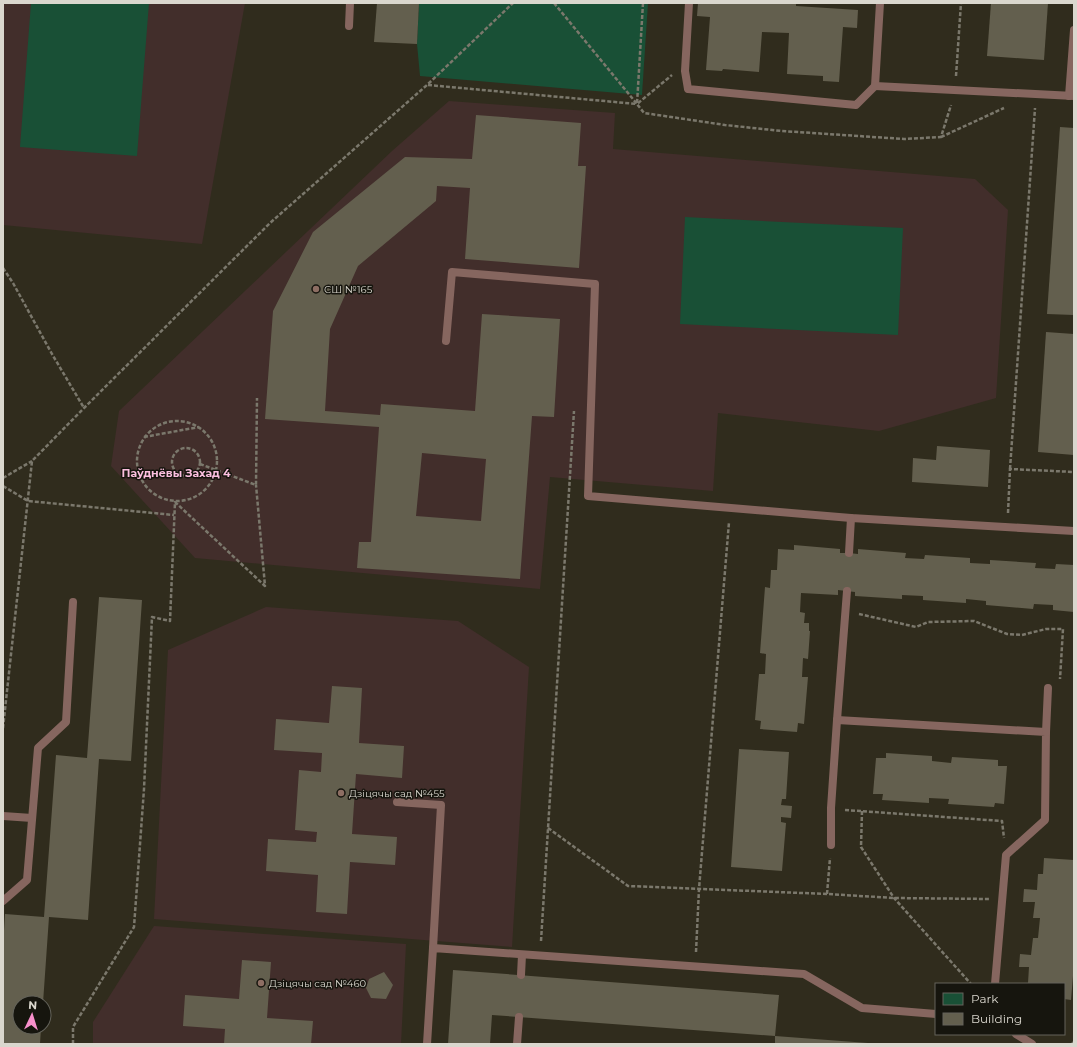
<svg xmlns="http://www.w3.org/2000/svg" width="1077" height="1047" font-family="Montserrat,sans-serif">
	<rect width="100%" height="100%" fill="#302c1d"/>
	<g fill="#422e2b">
		<path d="M 3,3 L 245,3 L 202,244 L 3,225 Z"/>
		<path d="M 449,101 L 615,113 L 613,149 L 975,179 L 1008,210 L 996,398 L 879,431 L 718,413 L 713,491 L 550,477 L 540,589 L 195,558 L 111,466 L 119,411 L 392,151 Z"/>
		<path d="M 266,607 L 458,621 L 529,667 L 512,947 L 154,919 L 168,650 Z"/>
		<path d="M 154,926 L 406,944 L 401,1044 L 93,1044 L 93,1022 Z"/>
	</g>
	<g fill="#195036">
		<path d="M 31,3 L 149,3 L 137,156 L 20,147 Z"/>
		<path d="M 419,3 L 648,3 L 642,95 L 420,76 L 417,44 Z"/>
		<path d="M 685,217 L 903,228 L 898,335 L 680,324 Z"/>
	</g>
	<g fill="#635f4e" fill-rule="evenodd">
		<path d="M 377,3 L 419,3 L 417,44 L 374,42 Z"/>
		<path d="M 698,3 L 796,3 L 796,6 L 858,10 L 857,28 L 843,27 L 839,82 L 823,81 L 823,76 L 787,74 L 789,33 L 762,32 L 759,72 L 723,69 L 722,71 L 706,70 L 710,17 L 697,16 Z"/>
		<path d="M 991,3 L 1048,3 L 1044,60 L 987,56 Z"/>
		<path d="M 476,115 L 581,123 L 578,166 L 586,166 L 579,268 L 465,259 L 470,188 L 437,186 L 436,201 L 358,266 L 330,329 L 325,411 L 380,415 L 381,404 L 475,411 L 482,314 L 560,319 L 554,417 L 532,416 L 520,579 L 357,568 L 359,542 L 371,542 L 379,427 L 265,419 L 273,311 L 313,232 L 405,157 L 472,159 ZM 422,453 L 486,459 L 481,521 L 416,516 Z"/>
		<path d="M 1060,127 L 1074,128 L 1074,315 L 1047,314 Z"/>
		<path d="M 1046,332 L 1074,334 L 1074,455 L 1038,452 Z"/>
		<path d="M 937,446 L 990,450 L 988,487 L 912,482 L 913,458 L 936,460 Z"/>
		<path d="M 794,545 L 840,549 L 840,553 L 849,553 L 858,554 L 858,549 L 906,553 L 905,558 L 924,559 L 925,555 L 970,558 L 970,563 L 990,564 L 990,560 L 1036,563 L 1035,568 L 1055,569 L 1056,564 L 1074,565 L 1074,612 L 1053,610 L 1053,605 L 1034,604 L 1033,609 L 986,605 L 986,601 L 966,599 L 966,603 L 923,600 L 923,596 L 902,595 L 902,599 L 855,596 L 855,592 L 838,590 L 838,595 L 801,593 L 800,612 L 805,613 L 804,623 L 809,623 L 809,631 L 810,631 L 808,659 L 803,658 L 802,677 L 808,677 L 804,724 L 798,723 L 797,732 L 760,729 L 761,721 L 755,720 L 759,674 L 765,674 L 766,654 L 760,653 L 765,587 L 770,588 L 771,570 L 777,570 L 778,549 L 794,550 Z"/>
		<path d="M 99,597 L 142,600 L 131,761 L 99,759 L 88,920 L 49,917 L 43,1003 L 20,1003 L 20,1027 L 41,1027 L 40,1044 L 3,1044 L 3,947 L 5,914 L 44,917 L 56,755 L 87,758 Z"/>
		<path d="M 332,686 L 362,688 L 359,743 L 404,746 L 402,778 L 356,774 L 352,834 L 397,837 L 395,865 L 350,862 L 347,914 L 316,912 L 318,875 L 266,871 L 268,839 L 316,842 L 317,832 L 295,830 L 299,770 L 321,772 L 322,753 L 274,750 L 276,719 L 329,723 Z"/>
		<path d="M 739,749 L 789,752 L 786,799 L 782,799 L 781,805 L 792,806 L 791,818 L 781,817 L 781,822 L 786,823 L 782,871 L 731,867 Z"/>
		<path d="M 886,753 L 932,756 L 932,761 L 951,763 L 952,757 L 998,760 L 998,766 L 1007,766 L 1004,804 L 995,803 L 994,807 L 948,804 L 949,799 L 929,798 L 929,803 L 882,800 L 883,794 L 873,794 L 876,758 L 886,758 Z"/>
		<path d="M 1044,858 L 1074,860 L 1074,976 L 1073,976 L 1071,1000 L 1064,999 L 1064,984 L 1036,984 L 1028,983 L 1029,967 L 1019,967 L 1020,954 L 1031,955 L 1033,938 L 1038,938 L 1040,918 L 1033,918 L 1035,902 L 1023,902 L 1024,889 L 1037,890 L 1038,874 L 1043,874 Z"/>
		<path d="M 242,960 L 271,962 L 267,1018 L 313,1021 L 311,1044 L 224,1044 L 225,1029 L 183,1026 L 185,995 L 239,999 Z"/>
		<path d="M 453,970 L 779,995 L 775,1036 L 492,1015 L 490,1044 L 448,1044 Z"/>
		<path d="M 384,972 L 393,985 L 386,999 L 371,998 L 366,988 L 369,979 Z"/>
		<path d="M 775,1036 L 868,1043 L 868,1044 L 775,1044 Z"/>
	</g>
	<g fill="none" stroke-linecap="round" stroke-linejoin="round">
		<g stroke="#7b786c" stroke-width="2.5" stroke-dasharray="4 2" stroke-linecap="butt">
			<path d="M 554,3 L 637,104 L 672,75"/>
			<path d="M 643,3 L 637,104 L 644,113 L 725,125 L 782,131 L 904,139 L 941,137 L 951,105"/>
			<path d="M 956,76 L 961,3"/>
			<path d="M 428,85 L 637,104"/>
			<path d="M 941,137 L 1004,108"/>
			<path d="M 3,268 L 13,283 L 52,354 L 84,408"/>
			<circle cx="177" cy="461" r="40"/>
			<path d="M 144,437 L 199,427"/>
			<circle cx="186" cy="462" r="14"/>
			<path d="M 200,464 L 256,485 L 257,398"/>
			<path d="M 1010,469 L 1035,108"/>
			<path d="M 3,478 L 32,461"/>
			<path d="M 3,486 L 28,501 L 174,515"/>
			<path d="M 1008,513 L 1010,469 L 1074,472"/>
			<path d="M 859,614 L 916,627 L 928,622 L 974,621 L 1007,634 L 1022,635 L 1046,629 L 1063,629 L 1060,679"/>
			<path d="M 3,728 L 32,461 L 84,408 L 270,223 L 427,85 L 513,3"/>
			<path d="M 845,810 L 1002,821 L 1004,838"/>
			<path d="M 862,811 L 861,847 L 894,898 L 971,984"/>
			<path d="M 548,828 L 628,886 L 827,894 L 894,898 L 989,899"/>
			<path d="M 827,894 L 830,858"/>
			<path d="M 541,941 L 574,411"/>
			<path d="M 696,952 L 699,889 L 729,522"/>
			<path d="M 73,1044 L 73,1027 L 134,927 L 144,789 L 152,617 L 170,621 L 175,502 L 265,586 L 256,485"/>
			<path d="M 1072,1044 L 1074,1042"/>
		</g>
		<g stroke="#86665f" stroke-width="8">
			<path d="M 689,3 L 685,71 L 688,89 L 856,105 L 875,86 L 880,3"/>
			<path d="M 349,26 L 350,3"/>
			<path d="M 875,86 L 1074,96"/>
			<path d="M 1069,96 L 1074,30"/>
			<path d="M 446,341 L 452,272 L 595,284 L 588,496 L 851,518 L 1074,531"/>
			<path d="M 849,553 L 851,518"/>
			<path d="M 847,591 L 837,720 L 1046,732 L 1045,820 L 1006,855 L 995,984"/>
			<path d="M 1046,732 L 1048,688"/>
			<path d="M 397,802 L 441,805 L 433,948"/>
			<path d="M 3,816 L 32,818"/>
			<path d="M 831,845 L 831,808 L 837,720"/>
			<path d="M 3,901 L 27,880 L 38,748 L 66,722 L 73,602"/>
			<path d="M 521,975 L 522,955"/>
			<path d="M 1016,1034 L 1032,1044"/>
			<path d="M 427,1044 L 433,948 L 804,974 L 862,1008 L 936,1014"/>
			<path d="M 517,1044 L 519,1017"/>
		</g>
	</g>
	<g fill="#8d6e63" stroke="#16150e" stroke-width="1.5">
		<circle cx="316" cy="289" r="4"/>
		<circle cx="341" cy="793" r="4"/>
		<circle cx="261" cy="983" r="4"/>
	</g>
	<g text-anchor="middle" dominant-baseline="central" stroke-width="3" stroke-linejoin="round" paint-order="stroke">
		<g font-size="10" fill="#dad7ce" stroke="#16150e" text-anchor="start">
			<text x="324" y="289">СШ №165</text>
			<text x="349" y="793">Дзіцячы сад №455</text>
			<text x="269" y="983">Дзіцячы сад №460</text>
		</g>
		<g font-size="11" font-weight="bold" fill="#fbbfdf" stroke="#16150e">
			<text x="176" y="473">Паўднёвы Захад 4</text>
		</g>
	</g>
	<rect width="1077" height="1047" fill="none" stroke="#dad7ce" stroke-width="8"/>
	<rect x="935" y="983" width="130" height="52" fill="#16150e" stroke="#64635b"/>
	<rect x="943" y="993" width="20" height="12" fill="#195036" stroke="#64635b"/>
	<text x="971" y="1003" font-size="12" fill="#dad7ce">Park</text>
	<rect x="943" y="1013" width="20" height="12" fill="#635f4e" stroke="#64635b"/>
	<text x="971" y="1023" font-size="12" fill="#dad7ce">Building</text>
	<g transform="translate(32 1015) rotate(4)"><circle r="19" fill="#16150e" stroke="#64635b"/>
	<path d="M0-3L7 15L0 10L-7 15Z" fill="#f890cc"/>
	<text y="-6" font-size="11" font-weight="bold" text-anchor="middle" fill="#dad7ce">N</text>
	</g>
</svg>
